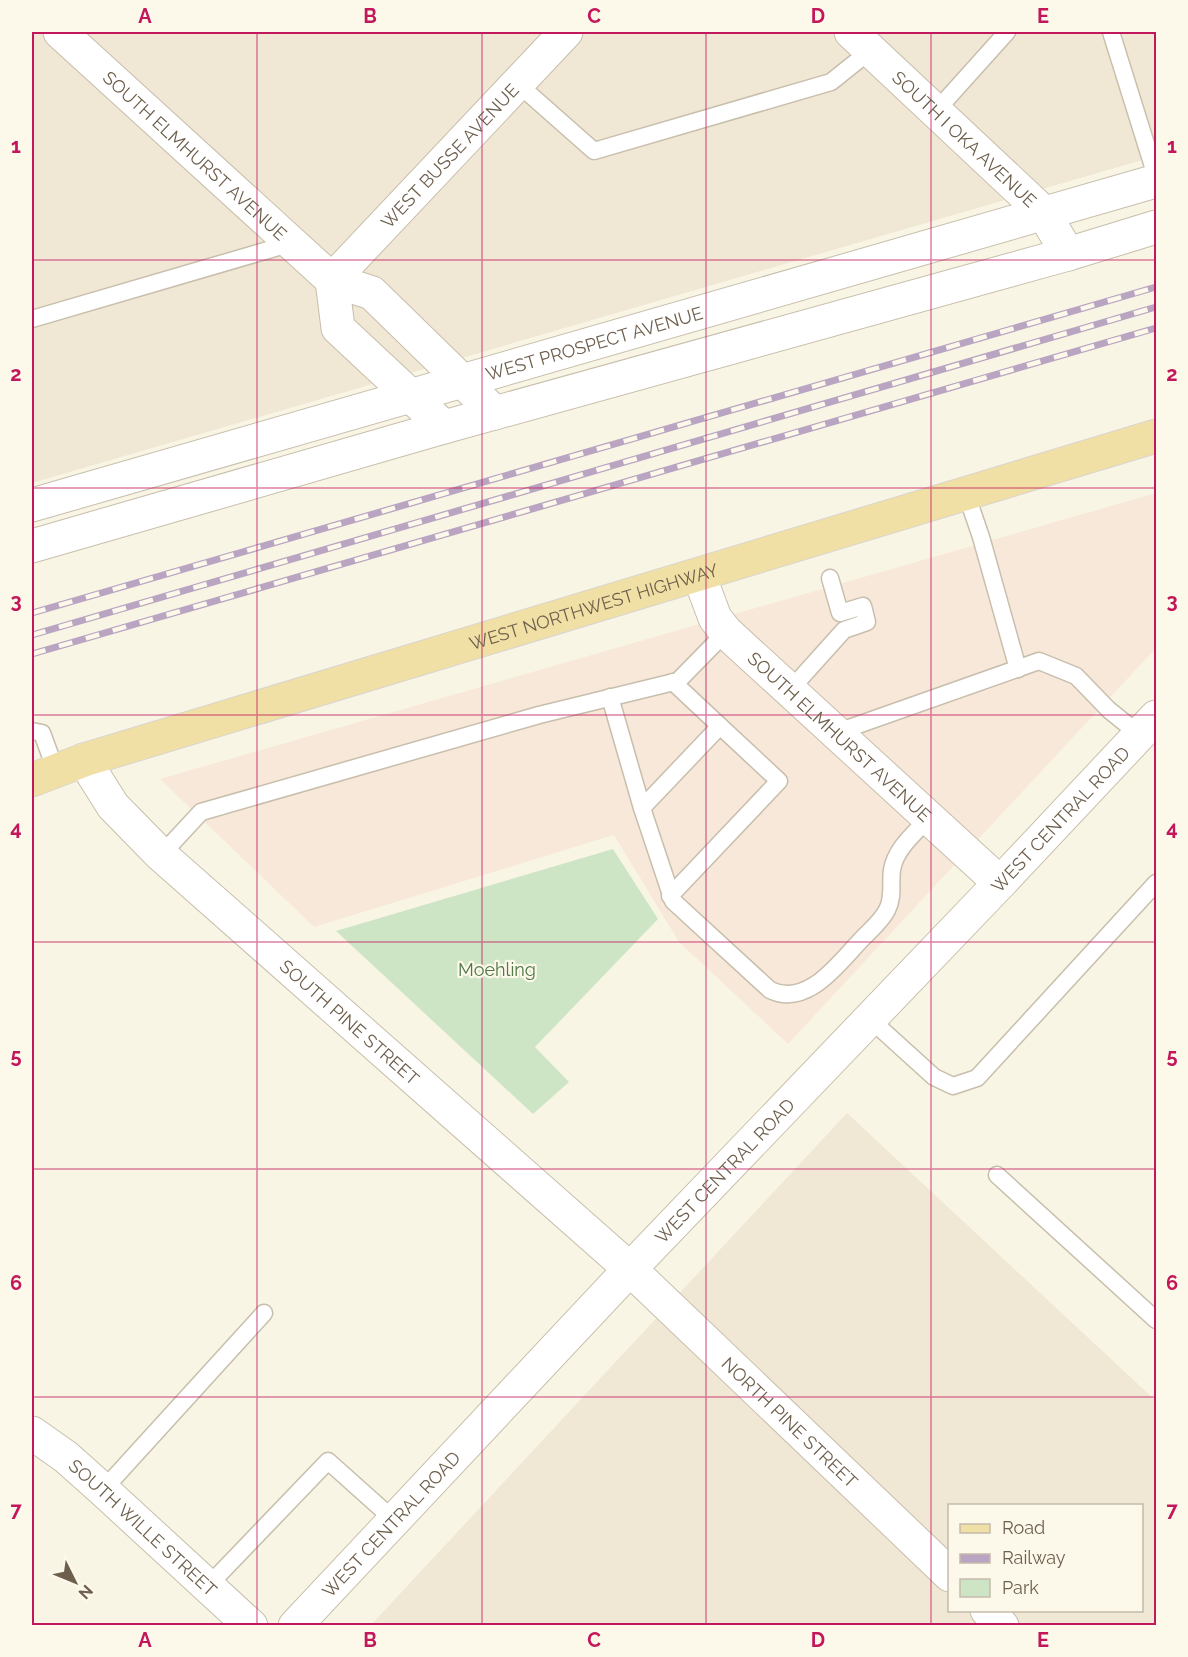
<svg xmlns="http://www.w3.org/2000/svg" width="1188" height="1657" font-family="Raleway,sans-serif">
	<rect width="100%" height="100%" fill="#f9f5e5"/>
	<g fill="#f0e7d4" fill-rule="evenodd">
		<path d="M 32,32 L 1156,32 L 1156,156 L 32,483 Z"/>
		<path d="M 847,1113 L 1156,1401 L 1156,1625 L 370,1626 ZM 950,1506 L 1142,1506 L 1142,1610 L 950,1610 Z"/>
	</g>
	<path fill="#f8e8da" d="M 1156,493 L 1156,648 L 788,1044 L 679,942 L 614,835 L 314,927 L 160,779 Z"/>
	<path fill="#cde5c5" d="M 613,849 L 658,919 L 535,1047 L 569,1082 L 533,1114 L 336,931 Z"/>
	<g fill="none" stroke-linecap="round" stroke-linejoin="round">
		<defs>
			<g id="service">
				<path d="M 1111,32 L 1156,176"/>
				<path d="M 517,83 L 594,151 L 831,82 L 871,50"/>
				<path d="M 936,111 L 1007,32"/>
				<path d="M 32,319 L 292,243"/>
				<path d="M 966,493 L 981,537 L 1018,669"/>
				<path d="M 673,682 L 720,726"/>
				<path d="M 790,690 L 844,630 L 867,622 L 863,606 L 840,613 L 830,578"/>
				<path d="M 610,697 L 642,808 L 673,901 L 770,990 C 807,1008 838,964 860,941 C 869,931 881,922 887,910 C 894,897 890,884 892,870 C 895,849 915,833 929,818"/>
				<path d="M 32,731 L 42,733 L 56,771"/>
				<path d="M 835,733 L 1039,661 L 1076,676 L 1109,710 L 1140,735"/>
				<path d="M 642,808 L 720,726 L 779,781 L 670,896"/>
				<path d="M 161,855 L 201,812 L 539,715 L 678,681 L 726,632"/>
				<path d="M 870,1019 L 934,1077 L 953,1086 L 977,1078 L 1156,883"/>
				<path d="M 997,1175 L 1156,1320"/>
				<path d="M 103,1490 L 264,1313"/>
				<path d="M 207,1587 L 328,1461 L 394,1520"/>
			</g>
			<g id="minor">
				<path id="s1" d="M 60,32 L 332,280 L 372,293 L 495,413"/>
				<path id="s2" d="M 851,32 L 1043,212 L 1068,254"/>
				<path id="s3" d="M 332,280 L 566,32"/>
				<path d="M 332,280 L 338,328 L 444,427"/>
				<path id="s4" d="M 699,575 L 715,618 L 726,632 L 1000,883"/>
				<path id="s5" d="M 84,760 L 113,806 L 161,855 L 630,1269 L 950,1575"/>
				<path id="s6" d="M 32,1433 L 66,1457 L 103,1490 L 251,1626"/>
				<path d="M 987,1610 L 1002,1626"/>
			</g>
			<g id="tertiary">
				<path id="s7" d="M 32,505 L 1156,181"/>
				<path d="M 32,546 L 444,427 L 1068,254 L 1156,227"/>
			</g>
			<g id="secondary">
				<path id="s8" d="M 295,1626 L 630,1269 L 1000,883 L 1156,717"/>
			</g>
			<g id="primary">
				<path id="s9" d="M 32,780 L 84,760 L 1156,436"/>
			</g>
		</defs>
		<use href="#service" stroke="#c8beac" stroke-width="19"/>
		<use href="#minor" stroke="#c8beac" stroke-width="35"/>
		<use href="#tertiary" stroke="#c8beac" stroke-width="35"/>
		<use href="#secondary" stroke="#cbbfab" stroke-width="35"/>
		<use href="#primary" stroke="#d9d5d1" stroke-width="35"/>
		<use href="#service" stroke="#fff" stroke-width="16"/>
		<use href="#minor" stroke="#fff" stroke-width="33"/>
		<use href="#tertiary" stroke="#fff" stroke-width="33"/>
		<use href="#secondary" stroke="#fff" stroke-width="33"/>
		<use href="#primary" stroke="#f0e0a5" stroke-width="33"/>
		<defs>
			<g id="rail">
				<path d="M 32,613 L 1156,287"/>
				<path d="M 32,635 L 1156,307"/>
				<path d="M 32,654 L 1156,328"/>
			</g>
		</defs>
		<use href="#rail" stroke="#b9a5c1" stroke-width="7"/>
		<use href="#rail" stroke="#fcf8ea" stroke-width="4.5" stroke-dasharray="14" stroke-linecap="butt"/>
	</g>
	<path fill="none" stroke="#c2185b" stroke-width="1.5" stroke-opacity="0.55" d="M 257,32 L 257,1626M 482,32 L 482,1626M 706,32 L 706,1626M 931,32 L 931,1626M 32,260 L 1156,260M 32,488 L 1156,488M 32,715 L 1156,715M 32,942 L 1156,942M 32,1169 L 1156,1169M 32,1397 L 1156,1397"/>
	<g text-anchor="middle" dominant-baseline="central" stroke-width="4.5" stroke-linejoin="round" paint-order="stroke">
		<g font-size="18" fill="#6e5f4d" stroke="#fcf8ea">
			<text stroke="none"><textPath href="#s2" startOffset="156">SOUTH I OKA AVENUE</textPath></text>
			<text stroke="none"><textPath href="#s1" startOffset="183">SOUTH ELMHURST AVENUE</textPath></text>
			<text stroke="none"><textPath href="#s3" startOffset="171">WEST BUSSE AVENUE</textPath></text>
			<text stroke="none"><textPath href="#s7" startOffset="585">WEST PROSPECT AVENUE</textPath></text>
			<text stroke="none"><textPath href="#s9" startOffset="588">WEST NORTHWEST HIGHWAY</textPath></text>
			<text stroke="none"><textPath href="#s4" startOffset="218">SOUTH ELMHURST AVENUE</textPath></text>
			<text stroke="none"><textPath href="#s8" startOffset="1112">WEST CENTRAL ROAD</textPath></text>
			<text stroke="none"><textPath href="#s5" startOffset="375">SOUTH PINE STREET</textPath></text>
			<text stroke="none"><textPath href="#s8" startOffset="626">WEST CENTRAL ROAD</textPath></text>
			<text stroke="none"><textPath href="#s5" startOffset="970">NORTH PINE STREET</textPath></text>
			<text stroke="none"><textPath href="#s8" startOffset="140">WEST CENTRAL ROAD</textPath></text>
			<text stroke="none"><textPath href="#s6" startOffset="146">SOUTH WILLE STREET</textPath></text>
		</g>
		<g font-size="18" fill="#50794a" stroke="#fcf8ea">
			<text x="497" y="969">Moehling</text>
		</g>
	</g>
	<rect width="1188" height="1657" fill="none" stroke="#fcf8ea" stroke-width="66"/>
	<rect x="948" y="1504" width="195" height="108" fill="#fcf8ea" stroke="#c3bbab" stroke-width="1.5"/>
	<rect x="960" y="1524" width="30" height="9" fill="#f0e0a5" stroke="#c3bbab" stroke-width="1.5"/>
	<text x="1002" y="1534" font-size="18" fill="#6e5f4d">Road</text>
	<rect x="960" y="1554" width="30" height="9" fill="#b9a5c1" stroke="#c3bbab" stroke-width="1.5"/>
	<text x="1002" y="1564" font-size="18" fill="#6e5f4d">Railway</text>
	<rect x="960" y="1579" width="30" height="18" fill="#cde5c5" stroke="#c3bbab" stroke-width="1.5"/>
	<text x="1002" y="1594" font-size="18" fill="#6e5f4d">Park</text>
	<g transform="translate(75 1582) rotate(133)" stroke="#fcf8ea" stroke-width="4.5" paint-order="stroke">
	<path d="M0-4.5L10 22L0 15L-10 22Z" fill="#6e5f4d"/>
	<text y="-9" font-size="16" font-weight="bold" text-anchor="middle" fill="#6e5f4d">N</text>
	</g>
	<rect x="33" y="33" width="1122" height="1591" fill="none" stroke="#c2185b" stroke-width="2"/>
	<g font-size="20" text-anchor="middle" font-weight="bold" fill="#c2185b">
		<text x="145" y="23">A</text>
		<text x="370" y="23">B</text>
		<text x="594" y="23">C</text>
		<text x="818" y="23">D</text>
		<text x="1043" y="23">E</text>
		<text x="16" y="153">1</text>
		<text x="1172" y="153">1</text>
		<text x="16" y="381">2</text>
		<text x="1172" y="381">2</text>
		<text x="16" y="608">3</text>
		<text x="1172" y="608">3</text>
		<text x="16" y="835">4</text>
		<text x="1172" y="835">4</text>
		<text x="16" y="1063">5</text>
		<text x="1172" y="1063">5</text>
		<text x="16" y="1290">6</text>
		<text x="1172" y="1290">6</text>
		<text x="16" y="1517">7</text>
		<text x="1172" y="1517">7</text>
		<text x="145" y="1647">A</text>
		<text x="370" y="1647">B</text>
		<text x="594" y="1647">C</text>
		<text x="818" y="1647">D</text>
		<text x="1043" y="1647">E</text>
	</g>
</svg>
